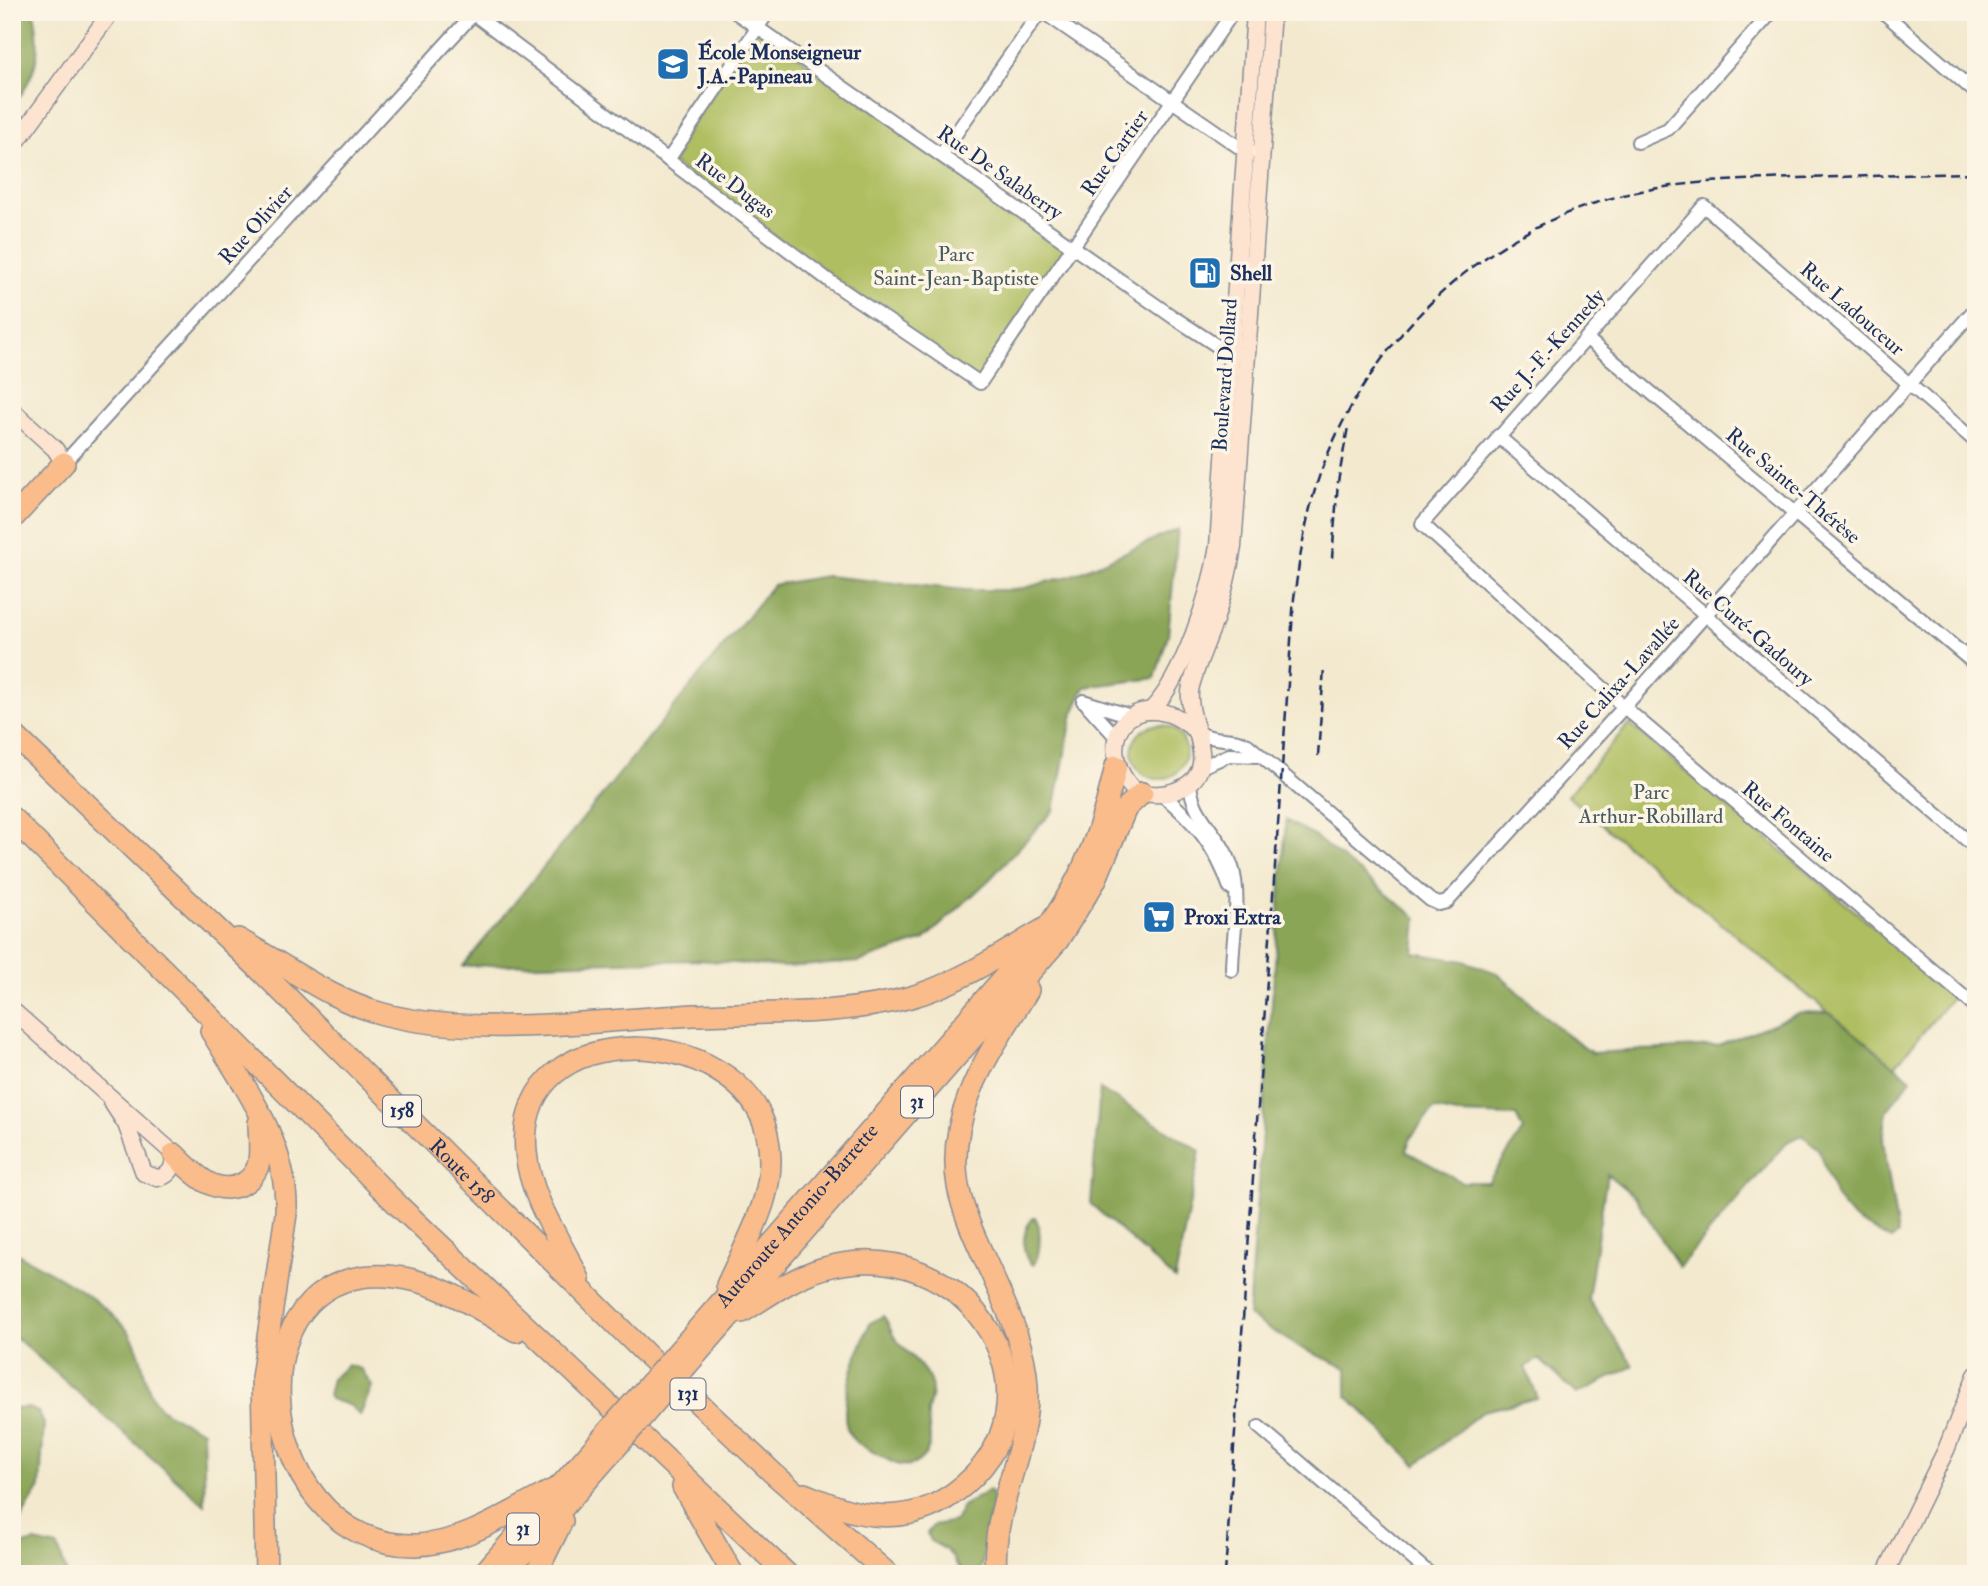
<svg xmlns="http://www.w3.org/2000/svg" width="1988" height="1586" font-family="'IM FELL Double Pica',serif">
	<rect width="100%" height="100%" fill="#fcf5e5"/>
	<filter id="ink" filterUnits="userSpaceOnUse"><feTurbulence type="fractalNoise" baseFrequency=".0143" numOctaves="2"/><feDisplacementMap in="SourceGraphic" scale="14" xChannelSelector="R" yChannelSelector="G"/><feConvolveMatrix kernelMatrix="1 2 1 2 8 2 1 2 1" color-interpolation-filters="sRGB"/></filter>
	<filter id="wash" filterUnits="userSpaceOnUse"><feTurbulence type="fractalNoise" baseFrequency=".00686" numOctaves="4" result="noise"/><feDisplacementMap in="SourceGraphic" scale="28" xChannelSelector="R" yChannelSelector="G"/><feGaussianBlur stdDeviation="1.57" result="paint"/><feColorMatrix in="noise" values="0 0 0 0 0 0 0 0 0 0 0 0 0 0 0 0 0 1.4 0 .05"/><feComposite in="paint" operator="in"/></filter>
	<g filter="url(#wash)">
		<rect width="100%" height="100%" fill="#f3e9cf"/>
		<g fill="#afbe61" stroke="#657660" stroke-width="2">
			<path d="M 757,28 L 1073,248 L 980,383 L 668,160 Z"/>
			<path d="M 1629,724 L 1955,994 L 1894,1067 L 1567,796 Z"/>
			<circle cx="1159" cy="752" r="27"/>
		</g>
		<g fill="#8ba557" stroke="#536a5a" stroke-width="2" fill-rule="evenodd">
			<path d="M 12,12 L 34,12 C 43,57 36,72 12,109 Z"/>
			<path d="M 1178,529 L 1168,635 L 1155,678 L 1085,687 L 1073,713 L 1054,810 L 990,879 L 924,940 L 859,962 L 784,967 L 699,960 L 463,966 L 773,585 L 826,576 L 965,590 L 1016,590 L 1073,575 Z"/>
			<path d="M 1286,820 L 1314,836 L 1417,918 L 1414,953 L 1464,961 L 1497,973 L 1564,1033 L 1592,1053 L 1718,1046 L 1801,1012 L 1830,1013 L 1911,1079 L 1887,1111 L 1883,1140 L 1898,1234 L 1891,1240 L 1854,1219 L 1836,1198 L 1819,1149 L 1802,1135 L 1786,1143 L 1679,1267 L 1635,1197 L 1607,1174 L 1588,1299 L 1634,1366 L 1577,1394 L 1539,1359 L 1525,1367 L 1538,1398 L 1483,1411 L 1416,1465 L 1347,1396 L 1347,1368 L 1301,1348 L 1248,1316 ZM 1434,1109 L 1457,1114 L 1516,1116 L 1523,1130 L 1488,1182 L 1462,1182 L 1406,1151 L 1411,1137 Z"/>
			<path d="M 1100,1089 L 1200,1151 L 1175,1279 L 1091,1204 Z"/>
			<path d="M 1035,1217 C 1042,1228 1041,1256 1033,1265 C 1019,1257 1022,1225 1035,1217 Z"/>
			<path d="M 12,1251 C 52,1273 97,1295 127,1330 C 146,1352 142,1392 161,1408 C 172,1418 190,1424 203,1431 L 205,1505 L 12,1334 Z"/>
			<path d="M 883,1316 C 889,1322 889,1328 893,1335 C 904,1351 923,1364 930,1381 C 935,1393 929,1401 928,1412 C 927,1427 936,1445 922,1458 C 912,1469 899,1466 888,1460 C 878,1454 864,1448 855,1441 C 830,1419 859,1348 870,1323 Z"/>
			<path d="M 347,1365 L 361,1369 L 372,1386 L 360,1416 L 351,1406 L 330,1399 L 328,1395 L 332,1379 Z"/>
			<path d="M 28,1408 L 38,1412 L 44,1423 L 40,1487 L 12,1534 L 12,1409 Z"/>
			<path d="M 989,1490 L 993,1496 L 982,1566 L 976,1573 C 958,1575 959,1566 950,1554 C 945,1547 937,1545 930,1541 L 927,1533 L 934,1525 L 955,1521 L 963,1506 Z"/>
			<path d="M 35,1542 L 58,1547 L 67,1574 L 12,1574 L 12,1547 Z"/>
		</g>
	</g>
	<g filter="url(#ink)">
		<g fill="none" stroke-linecap="round" stroke-linejoin="round">
			<defs>
				<g id="street">
					<path d="M 471,12 L 831,282 L 980,383 L 1233,12"/>
					<path d="M 735,12 L 1173,317 L 1222,349 L 1240,354"/>
					<path d="M 1043,12 L 1246,152 L 1252,152"/>
					<path d="M 1883,12 L 1976,93"/>
					<path d="M 1966,84 L 1976,74"/>
					<path d="M 1638,142 L 1668,129 L 1772,12"/>
					<path d="M 941,155 L 1040,12"/>
					<path d="M 668,160 L 768,12"/>
					<path d="M 1586,338 L 1976,665"/>
					<path d="M 1498,436 L 1976,848"/>
					<path d="M 1976,442 L 1704,206 L 1422,524 L 1624,707 L 1976,1007"/>
					<path d="M 64,463 L 475,12"/>
					<path d="M 1083,701 L 1134,717"/>
					<path d="M 1088,706 L 1116,737"/>
					<path d="M 1199,733 C 1215,742 1233,736 1248,745 L 1430,900 L 1439,904 L 1447,902 L 1634,696 L 1976,308"/>
					<path d="M 1199,768 L 1229,755 L 1258,756"/>
					<path d="M 1190,781 C 1190,816 1222,835 1232,867 C 1242,899 1232,937 1232,970"/>
					<path d="M 1161,794 C 1194,820 1216,847 1230,888"/>
					<path d="M 1259,1427 L 1430,1574"/>
				</g>
				<g id="secondary">
					<path d="M 12,148 L 111,12"/>
					<path d="M 12,410 L 55,449 L 64,463"/>
					<path d="M 1150,711 C 1183,680 1211,591 1218,546 L 1255,12"/>
					<path d="M 1199,733 C 1189,725 1178,716 1166,713 C 1116,699 1099,755 1133,789 C 1145,795 1163,796 1175,791 C 1229,771 1182,720 1191,686 C 1197,664 1207,642 1215,620 C 1223,596 1229,572 1233,547 L 1272,12"/>
					<path d="M 12,1010 L 174,1154 C 174,1167 171,1176 157,1178 L 144,1173 L 126,1124 L 111,1101"/>
					<path d="M 1885,1574 L 1946,1450 L 1976,1375"/>
				</g>
				<g id="highway">
					<path d="M 12,519 L 64,463"/>
					<path id="s1" d="M 12,733 L 256,966 L 649,1357 L 774,1474 L 888,1574"/>
					<path d="M 12,818 L 399,1206 L 787,1574"/>
					<path d="M 238,939 C 286,965 329,1000 383,1014 C 475,1038 600,1020 695,1015 C 765,1012 843,1016 911,997 C 960,983 1004,952 1048,927"/>
					<path d="M 211,1031 C 245,1087 289,1146 286,1214 L 262,1378 L 266,1574"/>
					<path d="M 174,1154 C 192,1172 216,1199 244,1183 C 251,1179 258,1170 259,1161 C 261,1149 259,1135 259,1123"/>
					<path d="M 579,1279 C 559,1238 530,1198 526,1152 C 513,1008 743,1025 767,1134 C 780,1190 749,1236 727,1285"/>
					<path d="M 742,1312 C 768,1296 792,1278 821,1269 C 967,1224 1078,1403 954,1493 C 931,1510 903,1518 874,1515 C 849,1513 827,1503 804,1494"/>
					<path d="M 516,1331 C 484,1312 453,1291 417,1281 C 222,1232 245,1549 417,1545 C 470,1543 516,1507 563,1485"/>
					<path id="s2" d="M 676,1354 L 1048,927 C 1087,871 1101,831 1116,766"/>
					<path d="M 687,1365 L 1058,940 L 1095,881 L 1126,808 L 1142,793"/>
					<path d="M 683,1487 L 733,1574"/>
					<path d="M 483,1574 L 606,1434"/>
					<path d="M 505,1574 L 618,1445"/>
					<path d="M 536,1574 L 562,1521"/>
					<path d="M 996,1574 C 990,1509 1030,1451 1027,1386 C 1025,1346 1008,1311 992,1275 C 979,1246 964,1217 958,1186 C 945,1111 992,1050 1028,990"/>
				</g>
			</defs>
			<use href="#street" stroke="#878c96" stroke-width="16"/>
			<use href="#secondary" stroke="#878c96" stroke-width="19"/>
			<use href="#highway" stroke="#878c96" stroke-width="24"/>
			<use href="#street" stroke="#fff" stroke-width="12"/>
			<use href="#secondary" stroke="#fde4d0" stroke-width="16"/>
			<use href="#highway" stroke="#f9bc8a" stroke-width="21"/>
			<g stroke="#1b2f5e" stroke-width="2.5" stroke-dasharray="10 5" stroke-linecap="butt">
				<path d="M 1332,558 L 1338,482 L 1348,427"/>
				<path d="M 1318,756 L 1324,667"/>
				<path d="M 1225,1574 L 1294,598 C 1300,556 1306,515 1320,474 C 1370,338 1484,227 1628,194 C 1683,181 1739,180 1796,178 C 1856,177 1916,174 1976,173"/>
			</g>
			<defs>
				<g id="highway-bridge">
					<path d="M 606,1434 L 676,1354"/>
					<path d="M 618,1445 L 687,1365"/>
				</g>
			</defs>
			<use href="#highway-bridge" stroke="#878c96" stroke-width="24" stroke-linecap="butt"/>
			<use href="#highway-bridge" stroke="#f9bc8a" stroke-width="21"/>
		</g>
	</g>
	<defs>
		<symbol id="school-square" viewBox="-11 -11 22 22"><rect x="-9" y="-9" width="18" height="18" rx="4" fill="#1f6fb2" stroke="#fcf5e5"/><path d="M0-5L7-2L0 1L-7-2ZM-4 1L0 2.5L4 1V4Q0 6-4 4Z" fill="#fff"/></symbol>
		<symbol id="fuel-square" viewBox="-11 -11 22 22"><rect x="-9" y="-9" width="18" height="18" rx="4" fill="#1f6fb2" stroke="#fcf5e5"/><path d="M-5.5-6h7V0h2V4h1.3V-2.5L3-4.5l.8-.8L6-3V5H2.5V1h-1V6h-7ZM-4.2-4.7v3.2H.2V-4.7Z" fill="#fff"/></symbol>
		<symbol id="supermarket-square" viewBox="-11 -11 22 22"><rect x="-9" y="-9" width="18" height="18" rx="4" fill="#1f6fb2" stroke="#fcf5e5"/><path d="M-6-5.5h2.5l.6 2H6L4.5 2H-2.5L-4.4-4H-6ZM-1.5 3.2a1.3 1.3 0 1 0 .1 0ZM3 3.2a1.3 1.3 0 1 0 .1 0Z" fill="#fff"/></symbol>
	</defs>
	<g fill-rule="evenodd">
		<use href="#school-square" x="654" y="45" width="38" height="38"/>
		<use href="#fuel-square" x="1186" y="254" width="38" height="38"/>
		<use href="#supermarket-square" x="1140" y="898" width="38" height="38"/>
	</g>
	<g text-anchor="middle" dominant-baseline="central" stroke-width="7" stroke-linejoin="round" paint-order="stroke">
		<g fill="#fcf5e5" stroke="#5e6a86" stroke-width="2">
			<rect x="901" y="1086.5" width="32" height="31" rx="5"/>
			<rect x="383" y="1095.5" width="38" height="31" rx="5"/>
			<rect x="670.5" y="1378.5" width="35" height="31" rx="5"/>
			<rect x="507" y="1513.5" width="32" height="31" rx="5"/>
		</g>
		<g font-size="19" font-weight="bold" fill="#1b2f5e">
			<text x="917" y="1102">31</text>
			<text x="402" y="1111">158</text>
			<text x="688" y="1394">131</text>
			<text x="523" y="1529">31</text>
		</g>
		<g font-size="21" font-weight="bold" fill="#1b2f5e" stroke="#fcf5e5" text-anchor="start">
			<text x="698" y="52">École Monseigneur<tspan x="698" dy="24">J.A.-Papineau</tspan></text>
			<text x="1230" y="273">Shell</text>
			<text x="1184" y="917">Proxi Extra</text>
		</g>
		<g font-size="21" fill="#1b2f5e" stroke="#fcf5e5">
			<text transform="translate(1115 153) rotate(-55)">Rue Cartier</text>
			<text transform="translate(1000 173) rotate(35)">Rue De Salaberry</text>
			<text transform="translate(735 186) rotate(37)">Rue Dugas</text>
			<text transform="translate(256 225) rotate(-48)">Rue Olivier</text>
			<text transform="translate(1852 309) rotate(41)">Rue Ladouceur</text>
			<text transform="translate(1548 351) rotate(-48)">Rue J.-F.-Kennedy</text>
			<text transform="translate(1225 375) rotate(-86)">Boulevard Dollard</text>
			<text transform="translate(1793 486) rotate(40)">Rue Sainte-Thérèse</text>
			<text transform="translate(1748 628) rotate(41)">Rue Curé-Gadoury</text>
			<text transform="translate(1619 683) rotate(-48)">Rue Calixa-Lavallée</text>
			<text transform="translate(1788 822) rotate(40)">Rue Fontaine</text>
			<text stroke="none"><textPath href="#s1" startOffset="628">Route 158</textPath></text>
			<text stroke="none"><textPath href="#s2" startOffset="184">Autoroute Antonio-Barrette</textPath></text>
		</g>
		<g font-size="21" fill="#475a5f" stroke="#fcf5e5">
			<text x="956" y="254">Parc<tspan x="956" dy="24">Saint-Jean-Baptiste</tspan></text>
			<text x="1651" y="792">Parc<tspan x="1651" dy="24">Arthur-Robillard</tspan></text>
		</g>
	</g>
	<rect width="1988" height="1586" fill="none" stroke="#fcf5e5" stroke-width="42"/>
</svg>
